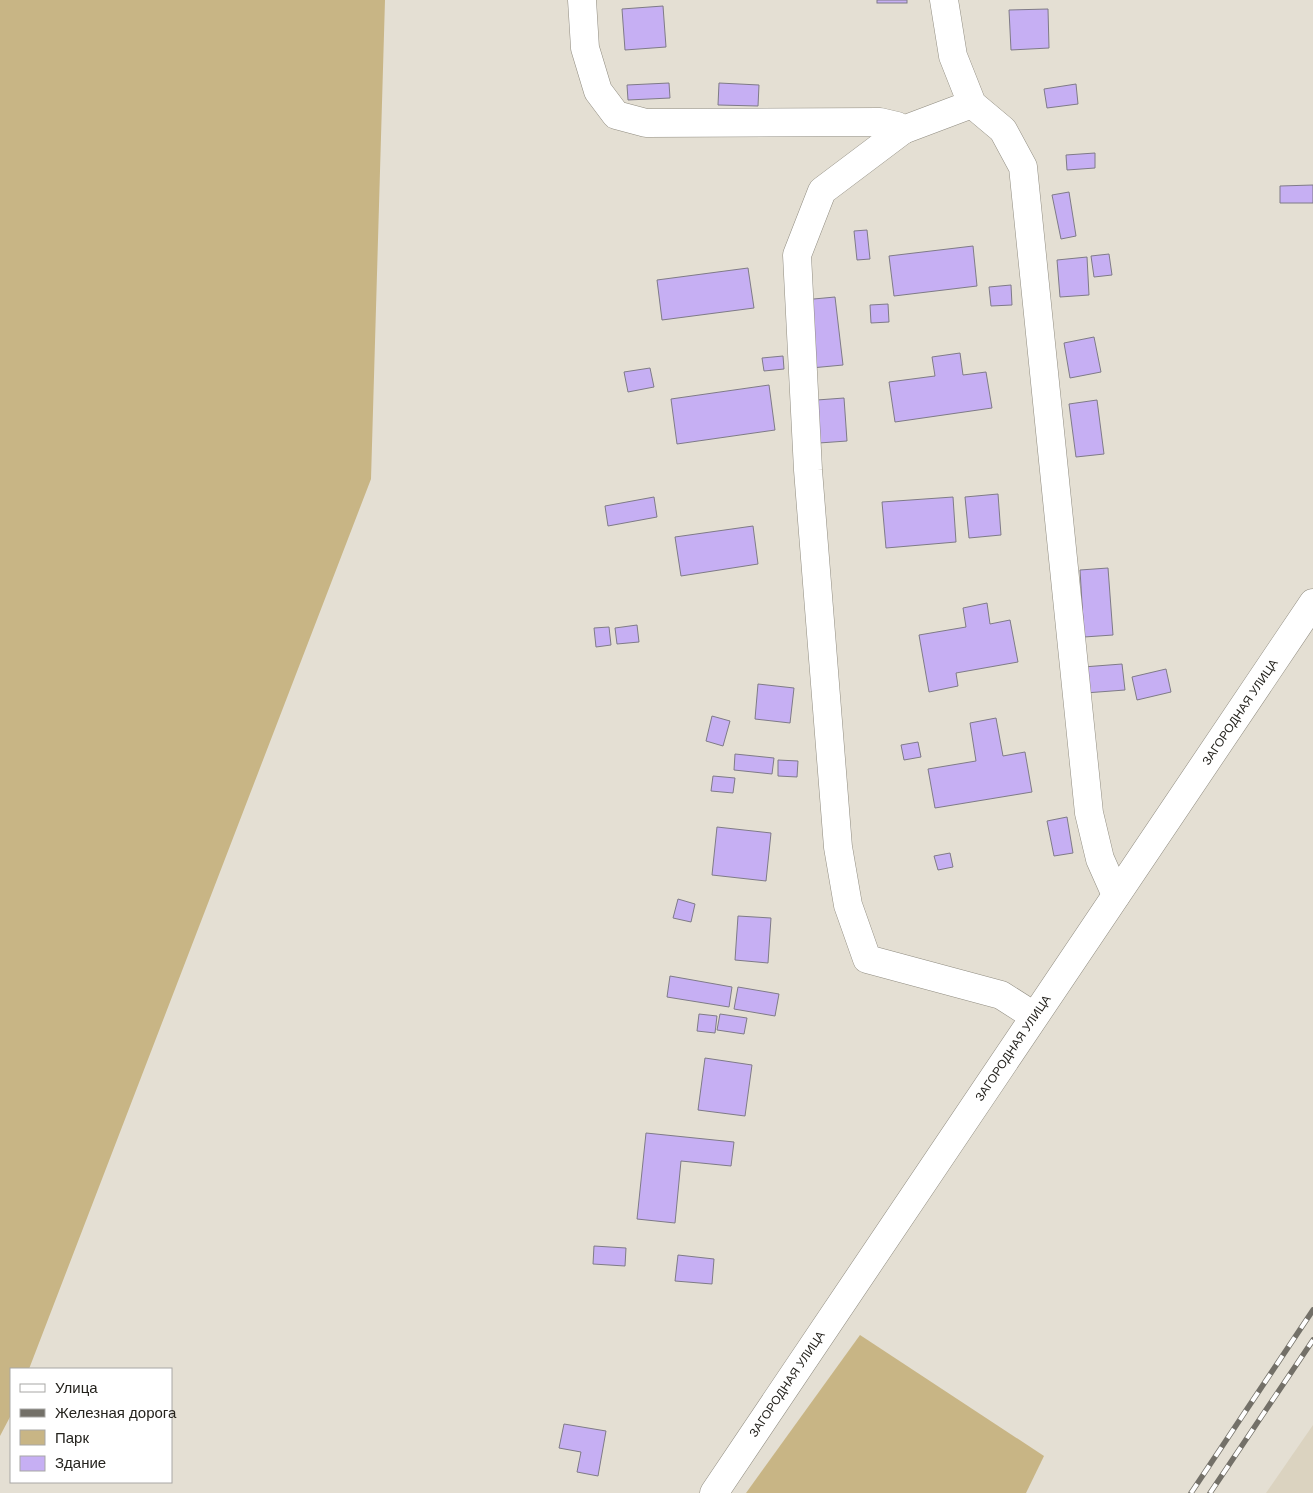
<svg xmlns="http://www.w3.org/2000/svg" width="1313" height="1493" font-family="Helvetica,sans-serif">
	<rect width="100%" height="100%" fill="#e4dfd3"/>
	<path fill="#dbd3c0" d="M 1313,1425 L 1313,1493 L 1266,1493 Z"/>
	<g fill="#c8b585">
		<path d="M 0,0 L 385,0 L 371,479 L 29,1369 L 11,1369 L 11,1415 L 0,1436 Z"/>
		<path d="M 860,1335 L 1044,1456 L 1026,1493 L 746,1493 Z"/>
	</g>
	<g fill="#c6aff3" stroke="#7f7b87">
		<rect x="877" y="0" width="30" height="3"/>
		<path d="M 663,6 L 666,47 L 625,50 L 622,9 Z"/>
		<path d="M 1048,9 L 1049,48 L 1011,50 L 1009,10 Z"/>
		<path d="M 669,83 L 670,98 L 628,100 L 627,85 Z"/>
		<path d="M 719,83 L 759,85 L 758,106 L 718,105 Z"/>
		<path d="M 1076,84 L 1078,104 L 1047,108 L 1044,89 Z"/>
		<path d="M 1095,153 L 1095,168 L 1067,170 L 1066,155 Z"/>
		<path d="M 1313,185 L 1313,203 L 1280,203 L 1280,186 Z"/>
		<path d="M 1069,192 L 1076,236 L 1061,239 L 1052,195 Z"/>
		<path d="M 867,230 L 870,259 L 857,260 L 854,231 Z"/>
		<path d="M 973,246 L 977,286 L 894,296 L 889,256 Z"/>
		<path d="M 1109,254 L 1112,275 L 1094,277 L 1091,256 Z"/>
		<path d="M 1087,257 L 1089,295 L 1060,297 L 1057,260 Z"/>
		<path d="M 748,268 L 754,308 L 662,320 L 657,280 Z"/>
		<path d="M 1011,285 L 1012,305 L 991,306 L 989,287 Z"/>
		<path d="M 835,297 L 843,365 L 811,368 L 803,300 Z"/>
		<path d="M 888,304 L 889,322 L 871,323 L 870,305 Z"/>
		<path d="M 1094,337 L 1101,372 L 1070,378 L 1064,343 Z"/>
		<path d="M 960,353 L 963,375 L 986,372 L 992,408 L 895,422 L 889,382 L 935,376 L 932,357 Z"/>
		<path d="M 783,356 L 784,369 L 764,371 L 762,358 Z"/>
		<path d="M 650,368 L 654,387 L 628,392 L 624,372 Z"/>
		<path d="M 769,385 L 775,430 L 677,444 L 671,399 Z"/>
		<path d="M 844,398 L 847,441 L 819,443 L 817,400 Z"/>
		<path d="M 1097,400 L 1104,454 L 1076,457 L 1069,404 Z"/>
		<path d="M 998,494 L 1001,535 L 969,538 L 965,497 Z"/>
		<path d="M 654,497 L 657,517 L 608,526 L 605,506 Z"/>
		<path d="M 953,497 L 956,542 L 886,548 L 882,502 Z"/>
		<path d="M 753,526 L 758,564 L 681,576 L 675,537 Z"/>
		<path d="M 1108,568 L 1113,635 L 1084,637 L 1080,570 Z"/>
		<path d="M 987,603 L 990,624 L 1010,620 L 1018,662 L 956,673 L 958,686 L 929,692 L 919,635 L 966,627 L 963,608 Z"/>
		<path d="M 637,625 L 639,642 L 617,644 L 615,628 Z"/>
		<path d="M 609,627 L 611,645 L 596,647 L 594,628 Z"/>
		<path d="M 1122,664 L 1125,690 L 1085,693 L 1083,667 Z"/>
		<path d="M 1166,669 L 1171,692 L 1137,700 L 1132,677 Z"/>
		<path d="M 758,684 L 794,688 L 790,723 L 755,719 Z"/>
		<path d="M 712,716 L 730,721 L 723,746 L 706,741 Z"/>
		<path d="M 996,718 L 1003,756 L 1025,752 L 1032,792 L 935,808 L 928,769 L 976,761 L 970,723 Z"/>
		<path d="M 918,742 L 921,757 L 904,760 L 901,745 Z"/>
		<path d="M 735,754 L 774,758 L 772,774 L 734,770 Z"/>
		<path d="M 778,760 L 798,761 L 797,777 L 778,776 Z"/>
		<path d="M 713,776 L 735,778 L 733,793 L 711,791 Z"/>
		<path d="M 1067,817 L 1073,853 L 1054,856 L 1047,821 Z"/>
		<path d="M 717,827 L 771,833 L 766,881 L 712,875 Z"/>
		<path d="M 950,853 L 953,867 L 938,870 L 934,856 Z"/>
		<path d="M 678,899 L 695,904 L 691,922 L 673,918 Z"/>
		<path d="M 738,916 L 771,918 L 768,963 L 735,960 Z"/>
		<path d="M 670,976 L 732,987 L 729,1007 L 667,997 Z"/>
		<path d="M 738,987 L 779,994 L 775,1016 L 734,1009 Z"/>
		<path d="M 699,1014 L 717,1016 L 715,1033 L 697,1031 Z"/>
		<path d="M 720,1014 L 747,1018 L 744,1034 L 717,1030 Z"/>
		<path d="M 705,1058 L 752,1065 L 745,1116 L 698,1110 Z"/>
		<path d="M 646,1133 L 734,1142 L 731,1166 L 681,1161 L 675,1223 L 637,1219 Z"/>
		<path d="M 594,1246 L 626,1248 L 625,1266 L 593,1264 Z"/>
		<path d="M 678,1255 L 714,1259 L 712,1284 L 675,1281 Z"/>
		<path d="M 564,1424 L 606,1431 L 598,1476 L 577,1472 L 581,1452 L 559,1448 Z"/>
	</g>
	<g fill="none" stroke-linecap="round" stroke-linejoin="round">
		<defs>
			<g id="minor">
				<path d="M 582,0 L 585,48 L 598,91 L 616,115 L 646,123 L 880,122 L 897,126 L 903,130"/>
				<path d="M 944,0 L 953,56 L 972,104 L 1003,130 L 1023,167 L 1089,813 L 1100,859 L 1116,895"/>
				<path d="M 972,104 L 903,130 L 822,191 L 797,255 L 808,470 L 838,847 L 848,905 L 867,959 L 1001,995 L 1034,1016"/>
				<path d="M 714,1493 L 1313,603"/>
			</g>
		</defs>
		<use href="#minor" stroke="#908c80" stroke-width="29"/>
		<use href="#minor" stroke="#fff" stroke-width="28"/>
		<defs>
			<g id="rail">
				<path d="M 1191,1493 L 1313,1310"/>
				<path d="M 1210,1493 L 1313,1340"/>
			</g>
		</defs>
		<use href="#rail" stroke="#737068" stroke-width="5.5"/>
		<use href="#rail" stroke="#fff" stroke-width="4" stroke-dasharray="11" stroke-linecap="butt"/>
	</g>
	<g text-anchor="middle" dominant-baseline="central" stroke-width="4" stroke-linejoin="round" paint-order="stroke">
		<g font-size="12" fill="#25231e" stroke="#fff">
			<text transform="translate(1240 712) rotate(-56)">ЗАГОРОДНАЯ УЛИЦА</text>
			<text transform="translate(1013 1048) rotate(-56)">ЗАГОРОДНАЯ УЛИЦА</text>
			<text transform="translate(787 1384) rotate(-56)">ЗАГОРОДНАЯ УЛИЦА</text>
		</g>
	</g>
	<rect x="10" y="1368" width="162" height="115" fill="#ffffff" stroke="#a8a7a5"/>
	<rect x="20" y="1384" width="25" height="8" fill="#ffffff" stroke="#a8a7a5"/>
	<text x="55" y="1393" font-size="15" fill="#25231e">Улица</text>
	<rect x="20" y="1409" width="25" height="8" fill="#737068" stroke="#a8a7a5"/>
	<text x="55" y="1418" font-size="15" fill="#25231e">Железная дорога</text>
	<rect x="20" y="1430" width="25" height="15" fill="#c8b585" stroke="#a8a7a5"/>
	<text x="55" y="1443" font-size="15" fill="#25231e">Парк</text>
	<rect x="20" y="1456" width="25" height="15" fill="#c6aff3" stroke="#a8a7a5"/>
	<text x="55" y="1468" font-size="15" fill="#25231e">Здание</text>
</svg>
